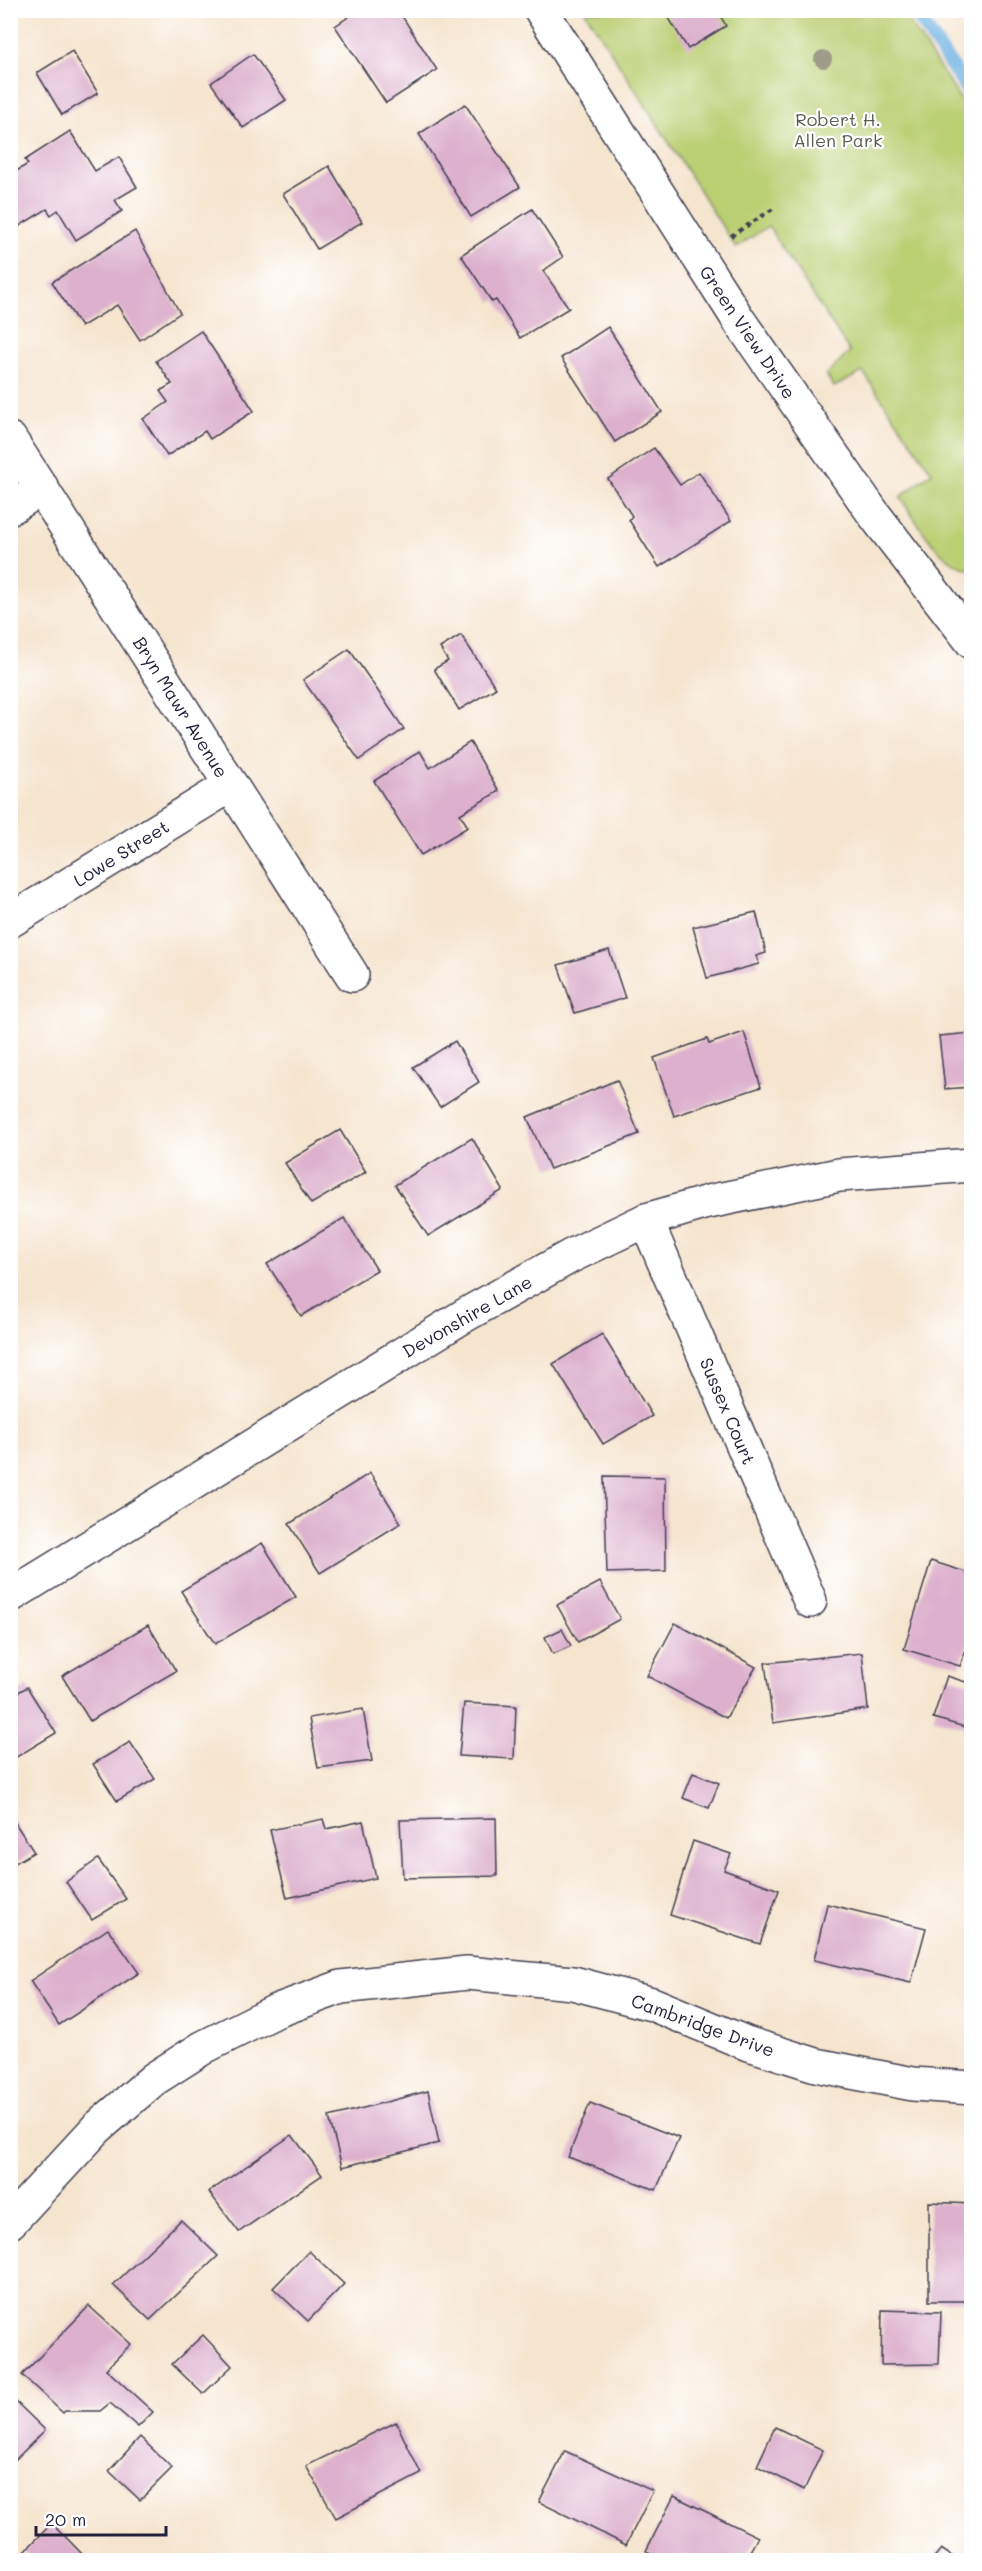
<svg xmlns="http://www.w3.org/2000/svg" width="982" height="2571" font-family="Mali,sans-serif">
	<rect width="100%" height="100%" fill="#fff"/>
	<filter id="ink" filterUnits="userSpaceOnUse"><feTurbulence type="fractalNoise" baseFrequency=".0167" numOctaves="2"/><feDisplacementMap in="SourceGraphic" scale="12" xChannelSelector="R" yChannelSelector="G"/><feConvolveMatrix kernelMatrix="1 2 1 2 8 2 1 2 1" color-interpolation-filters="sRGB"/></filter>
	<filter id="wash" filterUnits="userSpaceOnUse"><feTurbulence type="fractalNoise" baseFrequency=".008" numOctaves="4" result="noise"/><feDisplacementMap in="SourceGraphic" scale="24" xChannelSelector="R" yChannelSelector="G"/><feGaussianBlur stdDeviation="1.35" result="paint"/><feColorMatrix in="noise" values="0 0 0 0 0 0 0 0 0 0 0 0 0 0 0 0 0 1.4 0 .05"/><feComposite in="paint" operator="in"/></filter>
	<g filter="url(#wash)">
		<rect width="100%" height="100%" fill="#f5e5cf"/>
		<path fill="#bbcf73" stroke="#6e7857" stroke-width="1.5" d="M 585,11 L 902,11 L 971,115 L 971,570 C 937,562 919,524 900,497 L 932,472 L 863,372 L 834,387 L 826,375 L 850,352 L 768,226 L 736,248 Z"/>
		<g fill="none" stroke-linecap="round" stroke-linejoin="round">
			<path stroke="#69aedf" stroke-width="14" d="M 914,10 L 972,97"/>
		</g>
		<g id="blocks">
			<g fill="#ddb1cd">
				<path d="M 359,10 L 398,10 L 437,70 L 386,103 L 335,26 Z"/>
				<path d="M 667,10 L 717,10 L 726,26 L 688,49 L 665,12 Z"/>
				<path d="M 72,51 L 98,93 L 62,115 L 37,73 Z"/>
				<path d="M 253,54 L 286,100 L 243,128 L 211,83 Z"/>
				<path d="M 465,104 L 520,187 L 471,217 L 419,134 Z"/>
				<path d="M 70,131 L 95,171 L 119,157 L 137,187 L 115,200 L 122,211 L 76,240 L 58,210 L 51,215 L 47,209 L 16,228 L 10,219 L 10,175 L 28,164 L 25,160 Z"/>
				<path d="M 329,166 L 362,222 L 317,249 L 283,194 Z"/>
				<path d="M 532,209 L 563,257 L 543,271 L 569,308 L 520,338 L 496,300 L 492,302 L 461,255 Z"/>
				<path d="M 135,231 L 180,313 L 140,340 L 117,305 L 81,327 L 52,282 Z"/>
				<path d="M 608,327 L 662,412 L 615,442 L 561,358 Z"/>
				<path d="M 201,331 L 254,411 L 210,439 L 205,431 L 167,456 L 143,419 L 168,402 L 160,391 L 172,384 L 156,361 Z"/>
				<path d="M 654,448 L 680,485 L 699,472 L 731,521 L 659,567 L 629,520 L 632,516 L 608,479 Z"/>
				<path d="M 461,635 L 496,688 L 459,710 L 434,669 L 448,661 L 440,648 Z"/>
				<path d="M 349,649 L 404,729 L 359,760 L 303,680 Z"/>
				<path d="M 470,742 L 499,791 L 460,814 L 468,827 L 421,855 L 374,781 L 420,751 L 430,768 Z"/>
				<path d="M 756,912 L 766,953 L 756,956 L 759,964 L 707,978 L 693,927 Z"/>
				<path d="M 609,950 L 625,998 L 575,1013 L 558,965 Z"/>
				<path d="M 744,1032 L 761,1087 L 674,1116 L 654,1058 L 707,1039 L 709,1044 Z"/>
				<path d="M 972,1033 L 972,1087 L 945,1089 L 939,1036 Z"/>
				<path d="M 455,1041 L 479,1082 L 440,1107 L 413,1067 Z"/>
				<path d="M 617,1080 L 639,1134 L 550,1169 L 527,1117 Z"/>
				<path d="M 340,1130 L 366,1172 L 311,1204 L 285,1163 Z"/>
				<path d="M 472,1138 L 503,1190 L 428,1236 L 395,1185 Z"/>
				<path d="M 344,1218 L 377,1270 L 301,1316 L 267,1264 Z"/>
				<path d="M 602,1334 L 652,1416 L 603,1444 L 553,1364 Z"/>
				<path d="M 370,1473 L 401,1523 L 320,1573 L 289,1524 Z"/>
				<path d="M 604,1476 L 665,1477 L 666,1571 L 607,1573 Z"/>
				<path d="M 262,1543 L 296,1597 L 215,1644 L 181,1591 Z"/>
				<path d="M 931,1561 L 972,1574 L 972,1633 L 960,1666 L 904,1649 Z"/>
				<path d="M 600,1582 L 620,1619 L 578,1642 L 557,1605 Z"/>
				<path d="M 675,1623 L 756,1667 L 726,1718 L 647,1676 Z"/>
				<path d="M 148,1625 L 176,1671 L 90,1721 L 62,1676 Z"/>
				<path d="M 562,1629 L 571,1646 L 553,1654 L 545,1637 Z"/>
				<path d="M 862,1653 L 868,1709 L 773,1723 L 765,1663 Z"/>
				<path d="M 947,1676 L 972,1684 L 972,1729 L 933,1718 Z"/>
				<path d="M 27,1687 L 56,1733 L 10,1761 L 10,1697 Z"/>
				<path d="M 464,1703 L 516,1706 L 514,1759 L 459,1756 Z"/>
				<path d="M 363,1709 L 372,1761 L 318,1768 L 309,1718 Z"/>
				<path d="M 130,1742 L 155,1779 L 117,1801 L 93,1764 Z"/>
				<path d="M 693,1773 L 719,1783 L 709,1808 L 683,1798 Z"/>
				<path d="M 10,1815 L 34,1852 L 10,1866 Z"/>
				<path d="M 496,1818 L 497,1876 L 403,1878 L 400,1820 Z"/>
				<path d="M 323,1819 L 326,1829 L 363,1821 L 376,1878 L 287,1898 L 270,1830 Z"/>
				<path d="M 693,1841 L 731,1854 L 724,1870 L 779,1890 L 760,1944 L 670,1915 Z"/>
				<path d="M 98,1859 L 126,1899 L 92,1920 L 66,1882 Z"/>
				<path d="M 827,1904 L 926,1928 L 911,1983 L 814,1960 Z"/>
				<path d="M 108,1929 L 139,1973 L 59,2025 L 30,1981 Z"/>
				<path d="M 428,2091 L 439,2143 L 342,2167 L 329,2117 Z"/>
				<path d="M 590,2103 L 679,2138 L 656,2190 L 568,2157 Z"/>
				<path d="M 292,2135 L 322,2175 L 239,2232 L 209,2192 Z"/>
				<path d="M 929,2202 L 972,2204 L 972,2301 L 929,2301 Z"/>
				<path d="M 181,2220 L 218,2256 L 150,2320 L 113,2285 Z"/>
				<path d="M 309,2251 L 344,2284 L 308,2321 L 273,2288 Z"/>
				<path d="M 89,2306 L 131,2344 L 106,2369 L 153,2412 L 138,2427 L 110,2403 L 100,2411 L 65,2411 L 63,2413 L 22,2375 Z"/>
				<path d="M 882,2310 L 941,2312 L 939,2364 L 881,2365 Z"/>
				<path d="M 203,2335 L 232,2366 L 203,2394 L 172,2364 Z"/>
				<path d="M 10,2396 L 45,2430 L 10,2465 Z"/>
				<path d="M 396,2422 L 421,2474 L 336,2518 L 306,2466 Z"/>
				<path d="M 775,2427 L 823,2450 L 804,2490 L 757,2466 Z"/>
				<path d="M 140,2437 L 172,2468 L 140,2500 L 109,2471 Z"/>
				<path d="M 565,2451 L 653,2491 L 626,2545 L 539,2502 Z"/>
				<path d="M 674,2496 L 758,2537 L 745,2560 L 666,2560 L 646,2551 Z"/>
				<path d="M 52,2523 L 86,2558 L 84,2560 L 33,2560 L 24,2552 Z"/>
				<path d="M 941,2549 L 958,2560 L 932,2560 Z"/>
			</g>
		</g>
	</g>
	<g filter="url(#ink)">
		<use href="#blocks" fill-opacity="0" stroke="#423f51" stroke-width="1.5"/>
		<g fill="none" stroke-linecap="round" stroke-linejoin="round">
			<defs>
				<g id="street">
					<path d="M 541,10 L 740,322 L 873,513 L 972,642"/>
					<path d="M 10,439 L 352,975"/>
					<path d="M 10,508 L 42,488"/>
					<path d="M 10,921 L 231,785"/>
					<path d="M 646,1220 L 810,1601"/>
					<path d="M 10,1596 L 467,1314 L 571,1256 L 646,1220 L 708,1202 L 839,1175 L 972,1165"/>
					<path d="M 10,2222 L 97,2128 L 154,2079 L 204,2047 L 276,2011 L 341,1987 L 467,1973 L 573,1983 L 652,2004 L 746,2043 L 816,2065 L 913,2084 L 972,2088"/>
				</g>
			</defs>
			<use href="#street" stroke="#423f51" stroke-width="36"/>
			<path stroke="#423f51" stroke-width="4" stroke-dasharray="4.5 4.5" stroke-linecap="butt" d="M 731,236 L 776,207"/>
			<use href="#street" stroke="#fff" stroke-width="33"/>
		</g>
		<circle fill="#9f9b89" cx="823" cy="59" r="9"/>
	</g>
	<g text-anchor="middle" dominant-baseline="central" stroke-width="4.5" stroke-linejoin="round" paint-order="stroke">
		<g font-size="18" fill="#585f4f" stroke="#fff">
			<text x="838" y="119">Robert H.<tspan x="838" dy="21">Allen Park</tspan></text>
		</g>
		<g font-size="18" fill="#22223b" stroke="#fff">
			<text transform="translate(748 332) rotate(56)">Green View Drive</text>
			<text transform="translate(181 707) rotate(58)">Bryn Mawr Avenue</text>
			<text transform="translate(121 853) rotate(-32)">Lowe Street</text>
			<text transform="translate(467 1316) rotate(-30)">Devonshire Lane</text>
			<text transform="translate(728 1411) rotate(67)">Sussex Court</text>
			<text transform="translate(703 2025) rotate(20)">Cambridge Drive</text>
		</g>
	</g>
	<rect width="982" height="2571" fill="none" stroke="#fff" stroke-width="36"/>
	<path d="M36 2526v9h130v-9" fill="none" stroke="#22223b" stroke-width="3"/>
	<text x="45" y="2526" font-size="18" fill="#22223b" stroke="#ffffff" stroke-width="4.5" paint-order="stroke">20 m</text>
</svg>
